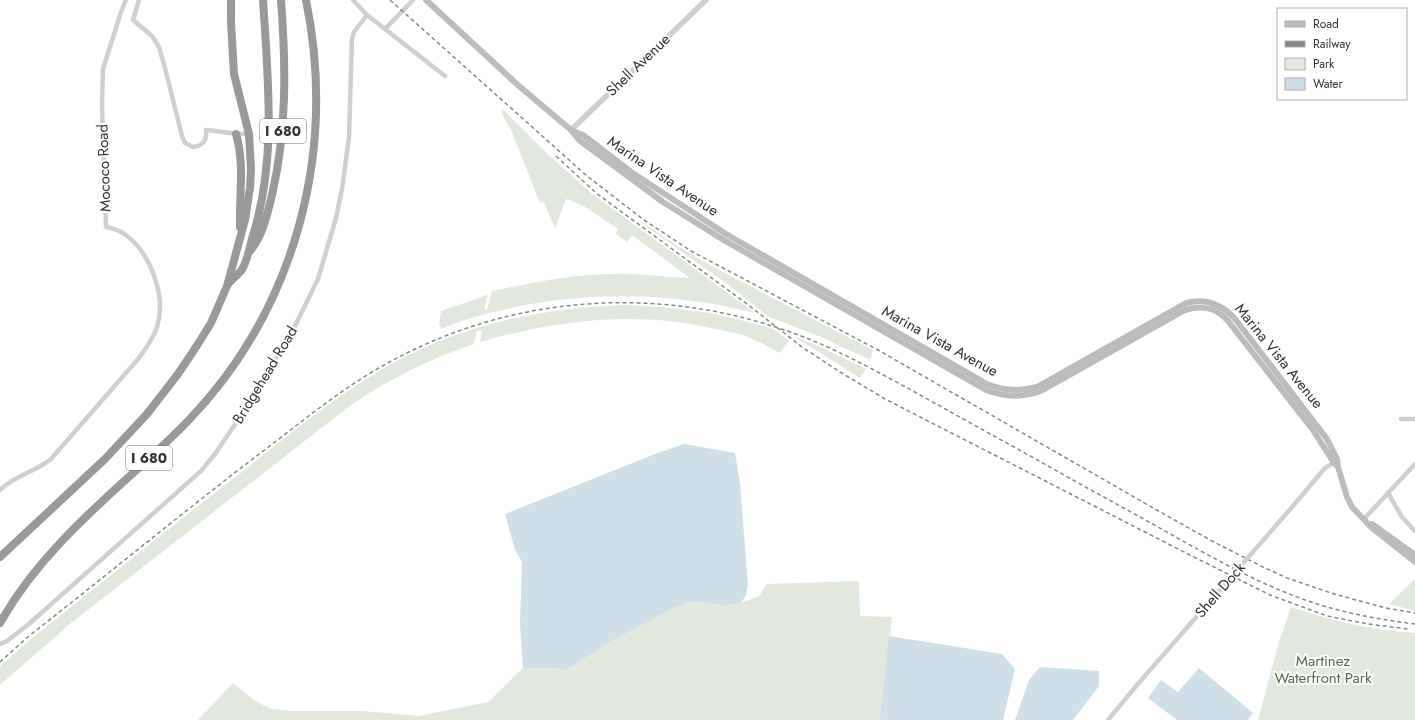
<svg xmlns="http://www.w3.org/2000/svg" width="1415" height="720" font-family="Jost,sans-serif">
	<rect width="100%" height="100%" fill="#fff"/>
	<g fill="#e2e8dd">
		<path d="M 502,108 L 542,149 L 591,193 L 755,313 C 678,293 598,291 520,306 C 493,312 466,318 441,329 L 439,324 L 441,311 L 477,299 L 488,294 L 484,310 L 487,310 L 492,291 C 532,283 573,274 614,274 C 639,273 665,278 690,278 L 632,235 L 627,242 L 616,234 L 618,229 L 584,206 L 566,199 L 555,229 L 544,202 L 540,203 L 512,132 L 502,114 Z"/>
		<path d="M 636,218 L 676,245 L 715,268 L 873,350 L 870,360 L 821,337 L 769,317 L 730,286 L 654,232 Z"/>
		<path d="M 630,305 L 672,308 L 710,313 L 733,318 L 774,329 L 789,341 L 780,353 C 771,348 761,342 750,338 C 739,333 727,331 715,329 C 637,310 556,320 480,342 L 482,330 L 477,331 L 474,344 C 428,359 387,380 347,408 L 71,623 L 0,685 L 0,666 L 37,634 C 103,582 168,529 234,478 C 284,439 331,399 386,367 C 461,324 545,307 630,305 Z"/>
		<path d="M 793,336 L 823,348 L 866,369 L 860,378 Z"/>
		<path d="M 1415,579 L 1415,611 L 1389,604 Z"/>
		<path d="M 859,581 L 860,616 L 892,617 L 881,720 L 198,720 L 233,683 L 255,701 L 271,709 L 293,711 L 362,711 L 419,716 L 488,702 L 523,668 L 568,669 L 612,641 L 675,607 L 689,602 L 710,603 L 726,606 L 741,603 L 759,596 L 767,584 Z"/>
		<path d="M 1291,607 C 1331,621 1372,630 1415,633 L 1415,720 L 1258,720 L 1279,642 Z"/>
	</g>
	<g fill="#cedfe8">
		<path d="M 684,444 L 735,453 L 740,484 L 748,585 L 746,595 L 741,603 L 726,606 L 710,603 L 689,602 L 675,607 L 612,641 L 568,669 L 523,668 L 520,624 L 522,562 L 515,550 L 505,514 L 655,454 Z"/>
		<path d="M 889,636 L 1002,654 L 1015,669 L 1003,720 L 880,720 Z"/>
		<path d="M 1040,667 L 1099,671 L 1099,686 L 1073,720 L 1015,720 L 1029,680 Z"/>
		<path d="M 1199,668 L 1253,713 L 1248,720 L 1177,720 L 1148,698 L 1161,680 L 1178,692 Z"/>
	</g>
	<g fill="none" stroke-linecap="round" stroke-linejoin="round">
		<g stroke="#cfcfcf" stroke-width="4.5">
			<path d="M 139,0 L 133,20 L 152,36 L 159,47 L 165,68 L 182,136 L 185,143 L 193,147 C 203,146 207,140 206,130 C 221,131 234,135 249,134"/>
			<path d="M 353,0 L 367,15 L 445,76"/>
			<path d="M 385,29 L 413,0"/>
			<path d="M 1401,419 L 1415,419"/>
			<path d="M 0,490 C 14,476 35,472 51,459 L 139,358 C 146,348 153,339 157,327 C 167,296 150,251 123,233 C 118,230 112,228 106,227 L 102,105 L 103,69 L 121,12 L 126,0"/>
			<path d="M 1388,493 L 1402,517 L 1415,531"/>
			<path d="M 1293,506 L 1325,468 L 1334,463"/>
			<path d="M 1364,519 L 1415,464"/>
			<path d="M 0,644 L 7,641 L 30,623 L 201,471 L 215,454 L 242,414 L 293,330 L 318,279 L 336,218 L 342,189 L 349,137 L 352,39 L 354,32 L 367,15"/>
			<path d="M 1108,720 L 1137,685 L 1191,623"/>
		</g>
		<path stroke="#cfcfcf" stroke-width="5.5" d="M 571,130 L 706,0"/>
		<g stroke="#bcbcbc" stroke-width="6">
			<path d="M 426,0 L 519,86 L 571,130 L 579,140 L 663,202 L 722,239 L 986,390 C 1005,397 1021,398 1041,391 L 1185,310 C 1202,305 1216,307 1228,321 L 1313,430 L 1334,463 L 1338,467"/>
			<path d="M 573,131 L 583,135 L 631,172 L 726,234 L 987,384 C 1004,391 1019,392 1037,387 L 1186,303 C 1206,298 1222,304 1236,320 L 1327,439 L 1337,459 L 1338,467 L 1347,497 L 1352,507 L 1372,528 L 1415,562"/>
			<path d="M 1372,524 L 1415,555"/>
		</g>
		<g stroke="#999" stroke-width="8">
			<path d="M 236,134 C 245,164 239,197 240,227"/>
			<path d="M 250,251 C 263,235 267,215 272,195 C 287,130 286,66 281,0"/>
			<path d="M 228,284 C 233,279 237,275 241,271 C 247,263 249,249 252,239 C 277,161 268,80 263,0"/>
			<path d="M 0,557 L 105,459 L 147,414 L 178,374 L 198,344 L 211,323 L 227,286 L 245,220 L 250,188 L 251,169 L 249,134 L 234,74 L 231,22 L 231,0"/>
			<path d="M 0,623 C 17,593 38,566 62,541 C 101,499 147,463 187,422 C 296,309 337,152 306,0"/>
		</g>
		<g stroke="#878787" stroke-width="1.5" stroke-dasharray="4 3" stroke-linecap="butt">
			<path d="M 390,0 L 587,176 L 644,220 L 691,251 L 878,350 L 1155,509 L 1212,541 L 1263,567 L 1287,578 L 1334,594 L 1386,608 L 1415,613"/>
			<path d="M 556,156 L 596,193 L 747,304 L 802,347 L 840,372 L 885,399 L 1188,554 L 1270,595 L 1327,616 L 1368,624 L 1408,629"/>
			<path d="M 0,662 L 29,636 C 103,578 176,518 250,461 C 288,433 324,402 364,377 C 493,296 650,281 793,333 C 835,348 874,370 913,391 C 961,418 1009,444 1057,471 C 1096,493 1135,514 1174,536 C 1215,559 1256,582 1300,598 C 1337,612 1376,619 1415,624"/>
		</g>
		<path stroke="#cfcfcf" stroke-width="4.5" d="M 1191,623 L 1293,506"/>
	</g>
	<g text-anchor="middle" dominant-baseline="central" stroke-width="4" stroke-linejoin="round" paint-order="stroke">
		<g fill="#fff" stroke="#707070" stroke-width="1">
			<rect x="260" y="119" width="46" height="24" rx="3"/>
			<rect x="126" y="446" width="46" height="24" rx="3"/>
		</g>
		<g font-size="14" font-weight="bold" fill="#323232">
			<text x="283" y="131">I 680</text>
			<text x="149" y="458">I 680</text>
		</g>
		<g font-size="15" fill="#323232" stroke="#fff">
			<text transform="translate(638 65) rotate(-44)">Shell Avenue</text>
			<text transform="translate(104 168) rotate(-92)">Mococo Road</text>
			<text transform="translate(663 176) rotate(34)">Marina Vista Avenue</text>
			<text transform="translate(940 341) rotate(29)">Marina Vista Avenue</text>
			<text transform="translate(1279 356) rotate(51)">Marina Vista Avenue</text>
			<text transform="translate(265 375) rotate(-59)">Bridgehead Road</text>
			<text transform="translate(1220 590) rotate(-49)">Shell Dock</text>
		</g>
		<g font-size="15" fill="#566a44" stroke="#fff">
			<text x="1323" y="661">Martinez<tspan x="1323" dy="17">Waterfront Park</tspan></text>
		</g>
	</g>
	<rect x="1277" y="8" width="130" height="92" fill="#ffffff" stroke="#adadad"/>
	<rect x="1285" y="21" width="20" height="6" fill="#bcbcbc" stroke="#adadad"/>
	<text x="1313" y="28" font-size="12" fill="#323232">Road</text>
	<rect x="1285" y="41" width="20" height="6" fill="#878787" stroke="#adadad"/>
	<text x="1313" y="48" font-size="12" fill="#323232">Railway</text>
	<rect x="1285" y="58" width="20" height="12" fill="#e2e8dd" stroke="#adadad"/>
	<text x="1313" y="68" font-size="12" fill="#323232">Park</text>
	<rect x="1285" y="78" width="20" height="12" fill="#cedfe8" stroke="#adadad"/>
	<text x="1313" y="88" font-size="12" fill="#323232">Water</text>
</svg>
